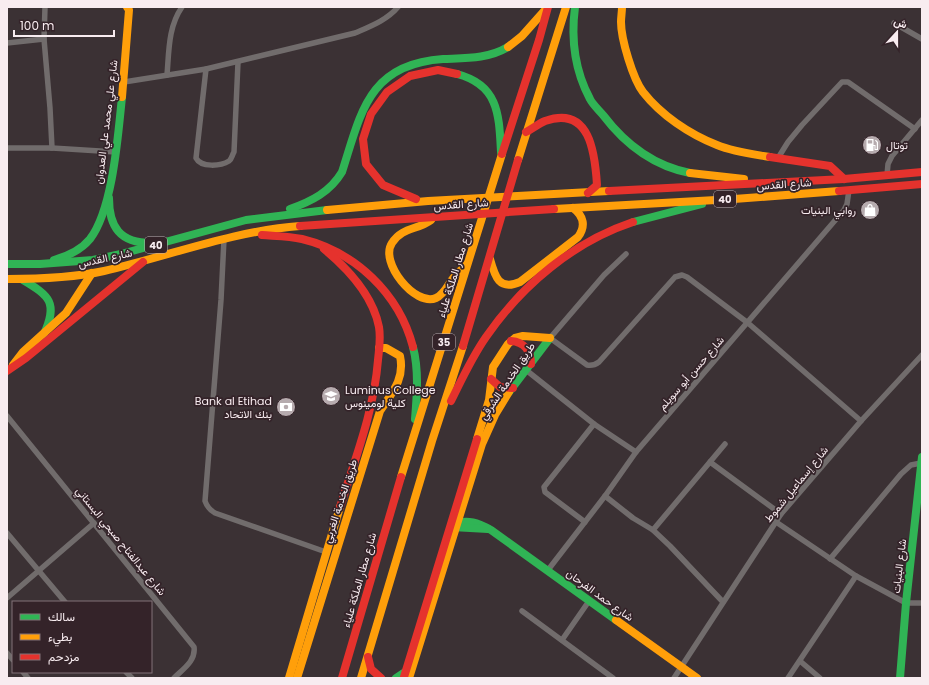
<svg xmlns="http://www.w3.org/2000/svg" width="929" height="685" font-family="Poppins,Vazirmatn,sans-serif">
	<rect width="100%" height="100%" fill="#3b3134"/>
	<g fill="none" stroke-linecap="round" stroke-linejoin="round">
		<g stroke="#716c6c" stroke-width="5.5">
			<path d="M 45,7 L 44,39 L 50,108 L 52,148"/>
			<path d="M 894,23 L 922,39"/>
			<path d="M 7,43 L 44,39"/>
			<path d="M 206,69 L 196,158 C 201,168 221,166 229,161 C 232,159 232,155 234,152 L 238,62"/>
			<path d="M 167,75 C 169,52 168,27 182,7"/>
			<path d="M 124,82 L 206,69 L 355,33 C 371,26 387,20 398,7"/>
			<path d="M 7,148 L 52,148 L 116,152"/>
			<path d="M 778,158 L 788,142 L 802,125 L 842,82 L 848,82 L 915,129"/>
			<path d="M 887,175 L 888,164 L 892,156 L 922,120"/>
			<path d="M 224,239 L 221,300 L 205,501 C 207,507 210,510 215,513 L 326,552"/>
			<path d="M 626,254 L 604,275 L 550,338 L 587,365 C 592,366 595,365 599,362 L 675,277 L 682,275 L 687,277 L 748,323 L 861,421"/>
			<path d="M 526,370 L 594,424 L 636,452"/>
			<path d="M 7,416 L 194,647 C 196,661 183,669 174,678"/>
			<path d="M 710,462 L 781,514"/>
			<path d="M 605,496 L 633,518 L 653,530 L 725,444"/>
			<path d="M 585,522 L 545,492 L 544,487 L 594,424"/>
			<path d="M 776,522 L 856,576 L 906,603 L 922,603"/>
			<path d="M 653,530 L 670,546 L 723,602"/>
			<path d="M 7,533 L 65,602"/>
			<path d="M 830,559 L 901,474 L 911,465 L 921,463"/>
			<path d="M 548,570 L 605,496 L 636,452 L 844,210 L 847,204 L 849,190"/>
			<path d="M 7,598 L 94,523"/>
			<path d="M 522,611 L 613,678"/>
			<path d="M 562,640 L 589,601"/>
			<path d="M 7,653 L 13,660"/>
			<path d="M 800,661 L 820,678"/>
			<path d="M 23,672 L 28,678"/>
			<path d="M 126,672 L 132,678"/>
			<path d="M 674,678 L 781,514 L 861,421 L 922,355"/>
			<path d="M 788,678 L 856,576"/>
		</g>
		<g stroke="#30b455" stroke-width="8">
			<path d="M 575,7 C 571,38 575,71 590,99 C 593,105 599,110 603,115 C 625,144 654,166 690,173"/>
			<path d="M 457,74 C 499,85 499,115 501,152"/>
			<path d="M 109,198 C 109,227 120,243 151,243"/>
			<path d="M 290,209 C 312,201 330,192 342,172 C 361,113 368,64 443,59 C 466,58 488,59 508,47"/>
			<path d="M 633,222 L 702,204"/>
			<path d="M 54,260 C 68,256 81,250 90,239 C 113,209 118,135 122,97"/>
			<path d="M 7,264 L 40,264 L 93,260 L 121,254 L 246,220 L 327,210"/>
			<path d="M 23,280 C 50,296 58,303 44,334"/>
			<path d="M 413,347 C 419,370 417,395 415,419"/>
			<path d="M 509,392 L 550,338"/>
			<path d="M 454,524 C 468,519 478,523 491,530 L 616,620"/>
			<path d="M 452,527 L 488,529"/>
			<path d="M 396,678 L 405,672"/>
			<path d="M 900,678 L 906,603 L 922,457"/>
		</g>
		<g stroke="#ff9f0a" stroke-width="8">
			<path d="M 622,7 C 622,12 621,17 621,22 C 621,39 633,79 643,92 C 661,115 689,134 717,145 C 734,152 752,154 770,157"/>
			<path d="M 508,47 L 522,36 L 546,9"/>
			<path d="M 122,97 L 129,10 L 127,7"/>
			<path d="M 518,160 L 566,7"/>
			<path d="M 690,173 L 744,179"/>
			<path d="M 554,209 L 734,199 L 839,191"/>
			<path d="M 327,210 L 428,201 L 609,191"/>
			<path d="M 431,220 C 418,230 402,227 392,243 C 379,262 415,307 436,298 C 445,294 448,284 454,277 C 458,272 463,269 467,264"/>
			<path d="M 490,259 C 495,277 499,291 520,282 L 578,237 C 586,226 584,216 573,208"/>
			<path d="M 7,279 C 39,279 72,278 104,271 C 169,256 233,231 300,226"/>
			<path d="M 13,365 L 23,352 L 66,313 L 92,273"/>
			<path d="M 477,439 L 489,400 L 493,367 L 508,344 L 515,338 L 523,336 L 550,338"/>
			<path d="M 401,477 L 502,154"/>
			<path d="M 616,620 L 697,678"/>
			<path d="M 289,678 L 340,507"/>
			<path d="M 297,678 L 380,411 C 392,393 405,379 400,356 L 386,348 L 379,348"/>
			<path d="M 361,678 L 432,441 L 463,346"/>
			<path d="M 409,678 L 482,444 L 495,415 L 509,392"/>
		</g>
		<g stroke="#e5322d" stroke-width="8">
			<path d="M 526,132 C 532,129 538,124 545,121 C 590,105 595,153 597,185 L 588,193"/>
			<path d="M 502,154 L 539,40 L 548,7"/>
			<path d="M 770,157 L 830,166 L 844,179"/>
			<path d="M 609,191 L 844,179 L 922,172"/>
			<path d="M 839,191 L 922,184"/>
			<path d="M 416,199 L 383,185 L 366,164 L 363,139 L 371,114 L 387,92 L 410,76 L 438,70 L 457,74"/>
			<path d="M 300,226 L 554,209"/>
			<path d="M 262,235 C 275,236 289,236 302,239 C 355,252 399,293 413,347"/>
			<path d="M 324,249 C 347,268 373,296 379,327 C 381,339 379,349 378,360 C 374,411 355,459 340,507"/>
			<path d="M 511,341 C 524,342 531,351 531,364"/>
			<path d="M 463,346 L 518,160"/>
			<path d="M 7,371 L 26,358 L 143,262"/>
			<path d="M 491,379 L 500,387 L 513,388"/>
			<path d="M 451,401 C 462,379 472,357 486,337 C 522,285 573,242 633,222"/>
			<path d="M 368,657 L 371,669 L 381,678"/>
			<path d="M 404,677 L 477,439"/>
			<path d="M 342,678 L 401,477"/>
		</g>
	</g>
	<defs>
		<symbol id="fuel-disc" viewBox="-11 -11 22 22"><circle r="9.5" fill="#b6abae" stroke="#342329"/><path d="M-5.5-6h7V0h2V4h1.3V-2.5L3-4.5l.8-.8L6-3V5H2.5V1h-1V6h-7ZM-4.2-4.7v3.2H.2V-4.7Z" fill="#fff"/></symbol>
		<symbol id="shop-disc" viewBox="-11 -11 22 22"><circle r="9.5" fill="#b6abae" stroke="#342329"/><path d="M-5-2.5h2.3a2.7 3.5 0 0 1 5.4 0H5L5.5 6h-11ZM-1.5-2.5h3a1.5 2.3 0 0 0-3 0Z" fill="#fff"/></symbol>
		<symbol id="university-disc" viewBox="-11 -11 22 22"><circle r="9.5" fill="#b6abae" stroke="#342329"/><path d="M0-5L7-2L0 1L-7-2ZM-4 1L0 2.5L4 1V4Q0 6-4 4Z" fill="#fff"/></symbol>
		<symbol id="bank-disc" viewBox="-11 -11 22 22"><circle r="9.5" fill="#b6abae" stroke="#342329"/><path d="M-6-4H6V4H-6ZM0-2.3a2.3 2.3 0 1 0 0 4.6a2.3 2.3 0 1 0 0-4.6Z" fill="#fff"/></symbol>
	</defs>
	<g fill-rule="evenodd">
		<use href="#fuel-disc" x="861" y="134" width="22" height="22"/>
		<use href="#shop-disc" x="859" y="199" width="22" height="22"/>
		<use href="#university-disc" x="320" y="385" width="22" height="22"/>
		<use href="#bank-disc" x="275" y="396" width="22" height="22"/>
	</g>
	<g text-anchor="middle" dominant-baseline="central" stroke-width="3.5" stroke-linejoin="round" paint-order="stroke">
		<g fill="#342329" stroke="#bdb0b4" stroke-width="1">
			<rect x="714" y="191" width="22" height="16" rx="3"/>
			<rect x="145" y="237" width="22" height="16" rx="3"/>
			<rect x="433" y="334" width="22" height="16" rx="3"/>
		</g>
		<g font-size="10" font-weight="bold" fill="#f8ecf0">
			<text x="725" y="199">40</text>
			<text x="156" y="245">40</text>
			<text x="444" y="342">35</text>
		</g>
		<g font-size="11" fill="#f8ecf0" stroke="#342329">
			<text transform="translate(106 122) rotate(-83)">شارع علي محمد علي العدوان</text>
			<text transform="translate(784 184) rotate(-4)">شارع القدس</text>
			<text transform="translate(461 204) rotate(-4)">شارع القدس</text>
			<text transform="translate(105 258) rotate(-12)">شارع القدس</text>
			<text transform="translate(455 270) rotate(-73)">شارع مطار الملكة علياء</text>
			<text transform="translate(691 373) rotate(-49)">شارع حسن أبو سويلم</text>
			<text transform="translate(507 381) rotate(-56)">طريق الخدمة الشرقي</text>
			<text transform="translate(796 484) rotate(-51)">شارع إسماعيل شموط</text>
			<text transform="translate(340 501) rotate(-72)">طريق الخدمة الغربي</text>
			<text transform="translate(121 541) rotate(51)">شارع عبدالفتاح صبحي البستاني</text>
			<text transform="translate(899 566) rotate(-83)">شارع البنيات</text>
			<text transform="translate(359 580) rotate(-74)">شارع مطار الملكة علياء</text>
			<text transform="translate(600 595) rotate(36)">شارع حمد الفرحان</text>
		</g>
		<g font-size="11" fill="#f8ecf0" stroke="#342329" text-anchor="start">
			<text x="886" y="145">توتال</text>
			<text x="856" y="210" text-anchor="end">روابي البنيات</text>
			<text x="345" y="390">Luminus College<tspan x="345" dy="13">كلية لومينوس</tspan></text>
			<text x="272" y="401" text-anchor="end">Bank al Etihad<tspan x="272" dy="13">بنك الاتحاد</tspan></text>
		</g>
	</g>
	<rect width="929" height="685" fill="none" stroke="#f8ecf0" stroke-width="16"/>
	<rect x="12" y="601" width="140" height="72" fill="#342329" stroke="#827379"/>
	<rect x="20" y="614" width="20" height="6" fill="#30b455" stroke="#827379"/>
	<text x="48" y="621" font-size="12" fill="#f8ecf0">سالك</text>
	<rect x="20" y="634" width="20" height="6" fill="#ff9f0a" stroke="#827379"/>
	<text x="48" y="641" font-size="12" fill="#f8ecf0">بطيء</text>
	<rect x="20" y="654" width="20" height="6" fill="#e5322d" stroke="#827379"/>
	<text x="48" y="661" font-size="12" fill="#f8ecf0">مزدحم</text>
	<g transform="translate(897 32) rotate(21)" stroke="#342329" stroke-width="3" paint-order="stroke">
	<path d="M0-3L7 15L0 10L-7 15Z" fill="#f8ecf0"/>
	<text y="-6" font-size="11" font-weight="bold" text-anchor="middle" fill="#f8ecf0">ش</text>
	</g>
	<path d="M14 30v6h100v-6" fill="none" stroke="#f8ecf0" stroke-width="2"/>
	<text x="20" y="30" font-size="12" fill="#f8ecf0" stroke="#342329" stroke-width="3" paint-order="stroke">100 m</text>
</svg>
